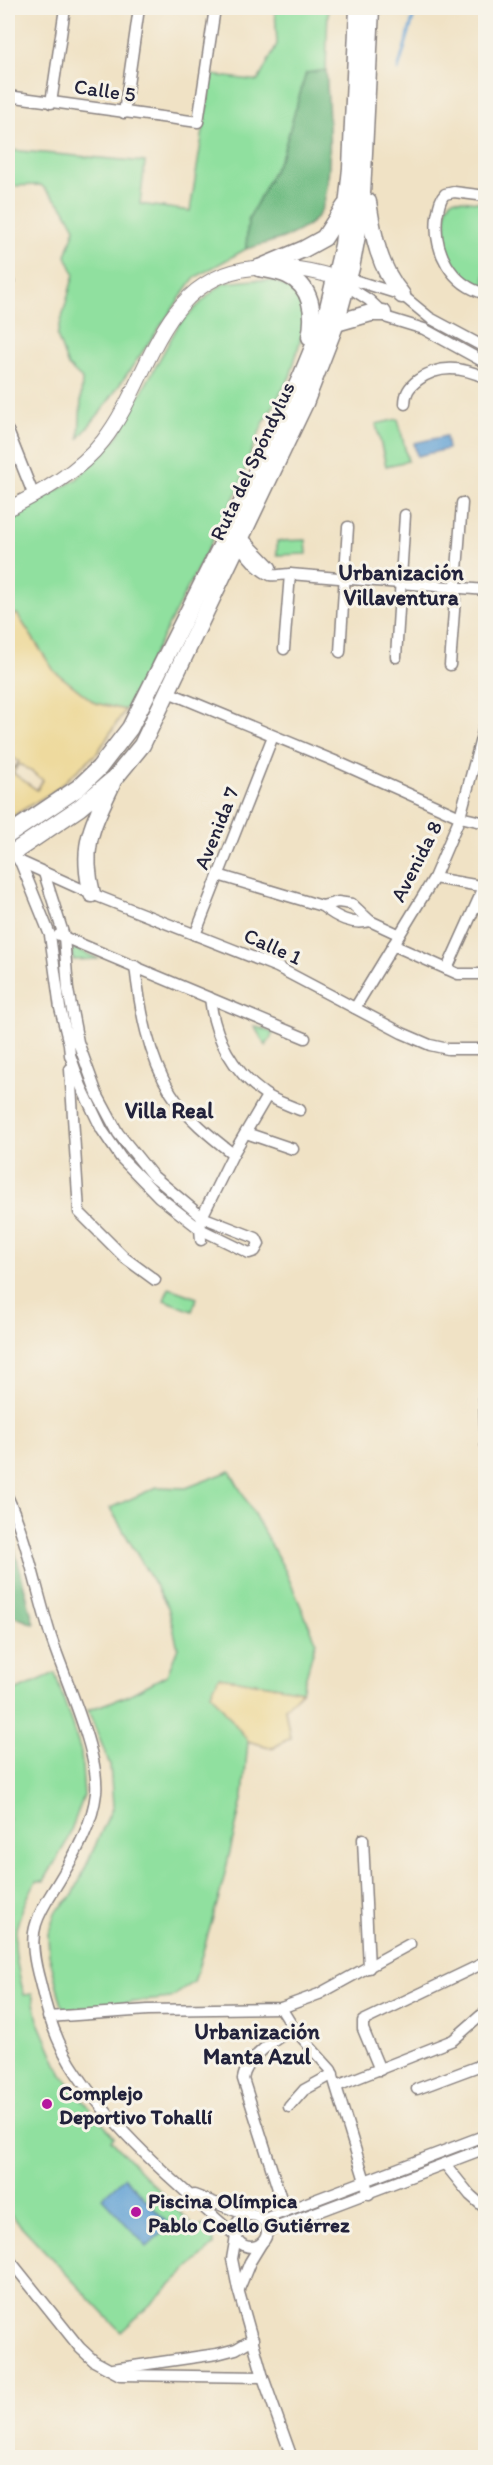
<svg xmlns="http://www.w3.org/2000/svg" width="493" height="2465" font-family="Itim,sans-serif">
	<rect width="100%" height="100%" fill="#f7f3e8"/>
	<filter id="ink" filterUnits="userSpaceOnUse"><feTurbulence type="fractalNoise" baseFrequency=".0167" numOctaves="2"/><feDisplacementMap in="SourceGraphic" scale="12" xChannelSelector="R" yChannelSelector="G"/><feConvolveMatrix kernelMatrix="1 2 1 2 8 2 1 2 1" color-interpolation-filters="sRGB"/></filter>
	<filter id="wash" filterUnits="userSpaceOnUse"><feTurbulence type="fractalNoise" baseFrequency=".008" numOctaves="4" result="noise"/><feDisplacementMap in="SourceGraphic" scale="24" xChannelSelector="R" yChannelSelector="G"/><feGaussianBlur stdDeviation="1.35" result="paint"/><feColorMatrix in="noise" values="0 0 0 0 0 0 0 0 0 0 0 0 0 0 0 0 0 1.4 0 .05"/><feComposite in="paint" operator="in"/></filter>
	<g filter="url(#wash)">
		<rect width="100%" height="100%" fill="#f0e2c5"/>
		<g fill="#90e09f" stroke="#59816d" stroke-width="1.5">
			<path d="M 275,8 L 328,8 L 326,70 L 306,74 L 283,153 L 248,220 L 246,249 L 194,278 L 102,410 L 79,438 L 82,379 L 68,366 L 57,336 L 74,274 L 66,256 L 75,228 L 64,208 L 41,185 L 8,186 L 8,142 L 9,141 L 9,150 L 145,162 L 140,204 L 190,211 L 212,75 L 258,81 L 277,44 Z"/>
			<path d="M 453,199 L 485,203 L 485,288 C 446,272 442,244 447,206 Z"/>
			<path d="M 255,280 L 275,281 L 292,290 L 301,299 L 306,320 L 290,377 L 264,422 L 248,459 L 240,486 L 125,710 L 95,703 L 54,671 L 17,614 L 8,616 L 8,518 L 77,479 L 117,437 L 179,324 L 211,293 L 224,283 Z"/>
			<path d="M 398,419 L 408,461 L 386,466 L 376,424 Z"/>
			<path d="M 306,540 L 307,554 L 277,555 L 277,541 Z"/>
			<path d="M 72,947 L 99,959 L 73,960 Z"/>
			<path d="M 254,1026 L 273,1033 L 266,1046 Z"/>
			<path d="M 169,1288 L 197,1298 L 192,1311 L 164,1300 Z"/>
			<path d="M 230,1471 L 285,1570 L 316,1641 L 302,1691 L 219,1677 L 211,1693 L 248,1741 L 243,1796 L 221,1890 L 194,1982 L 171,1998 L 63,2010 L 49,1955 L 48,1934 L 55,1913 L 73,1895 L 113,1806 L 110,1765 L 88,1710 L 127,1696 L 167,1675 L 178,1648 L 168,1607 L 110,1508 L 157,1487 L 186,1488 Z"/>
			<path d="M 55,1673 L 81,1752 L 84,1796 L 66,1843 L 44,1881 L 36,1881 C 10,1930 11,1942 24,1995 L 32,1994 L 38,2020 L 62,2075 L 114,2137 L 111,2140 L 197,2230 L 203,2225 L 213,2236 L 214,2245 L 121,2332 L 8,2212 L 8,1694 Z"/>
		</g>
		<g fill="#74be86" stroke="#4b7060" stroke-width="1.5">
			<path d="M 326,70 C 328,100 336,195 317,217 C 300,236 270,242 246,249 L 248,220 L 283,153 L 306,73 Z"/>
			<path d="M 13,1544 L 34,1624 L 8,1614 L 8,1545 Z"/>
		</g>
		<g fill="#eeda9e" stroke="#887e6c" stroke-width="1.5" fill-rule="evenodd">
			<path d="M 17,614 L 54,671 L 95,703 L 125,710 L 98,752 L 54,791 L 8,819 L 8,769 L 11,766 L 14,768 L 19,762 L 10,756 L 8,760 L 8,616 ZM 18,765 L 22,765 L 43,780 L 37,790 L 13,773 Z"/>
			<path d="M 219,1677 L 302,1691 L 285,1708 L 290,1738 L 273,1748 L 248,1741 L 211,1693 Z"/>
		</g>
		<g fill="#62a1d4" stroke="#426288" stroke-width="1.5">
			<path d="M 446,436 L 448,449 L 417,456 L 414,443 Z"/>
			<path d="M 125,2177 L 170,2226 L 147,2247 L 102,2198 Z"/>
		</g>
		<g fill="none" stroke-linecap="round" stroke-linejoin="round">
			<path stroke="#62a1d4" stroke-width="3" d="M 398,70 L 416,8"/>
		</g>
	</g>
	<g filter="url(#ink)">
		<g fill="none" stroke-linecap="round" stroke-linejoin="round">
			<defs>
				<g id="minor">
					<path d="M 8,96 L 198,122 L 215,8"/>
					<path d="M 51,103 L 65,8"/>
					<path d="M 124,113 L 139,8"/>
					<path d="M 486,196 L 454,192 L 445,194 C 439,200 439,208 437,216 C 433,251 451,285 486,294"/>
					<path d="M 8,282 L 9,282"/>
					<path d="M 348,282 L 355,291 L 369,300 L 388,318 L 424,329 L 486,363"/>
					<path d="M 348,282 L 357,281 L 402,295 L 430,318 L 486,348"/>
					<path d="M 405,404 C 405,393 409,387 418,380 C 439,364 463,367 486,378"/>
					<path d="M 8,431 L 34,496"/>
					<path d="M 238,533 L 271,567"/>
					<path d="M 234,541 C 245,550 256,570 270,575 C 276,576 283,574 290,574 L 486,590"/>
					<path d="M 284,649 L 290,574"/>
					<path d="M 340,652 L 348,527"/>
					<path d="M 396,657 L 405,515"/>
					<path d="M 450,665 L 462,503"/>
					<path d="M 168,692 L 342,764 L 460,817 L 486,823"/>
					<path d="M 19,861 L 92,894 L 277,967 L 402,1033 L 430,1045 L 448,1049 L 486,1049"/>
					<path d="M 20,861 L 50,935 L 60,1008 L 69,1044 L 70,1055 L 81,1086 L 102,1130 L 121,1158 L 159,1197 L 200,1229 L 249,1253 L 255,1251 L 259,1244 L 256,1238 L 202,1217 L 152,1175 L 118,1133 L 97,1094 L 78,1042 L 68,990 L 64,936 L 44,873"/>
					<path d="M 218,875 L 322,906 L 338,902 L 352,904 L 370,921 L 398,934"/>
					<path d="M 434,878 L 486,887"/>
					<path d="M 322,906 C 336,917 352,926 370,921"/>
					<path d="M 59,935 L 305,1038"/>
					<path d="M 195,935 L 273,736"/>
					<path d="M 393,945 L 458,974 L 486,974"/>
					<path d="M 135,966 C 140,1009 148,1056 171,1093 C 186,1117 211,1137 233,1154"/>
					<path d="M 447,969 L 484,887"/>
					<path d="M 210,998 C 214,1037 233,1072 265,1094 C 275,1101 289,1105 300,1110"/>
					<path d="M 355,1008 L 434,878 L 460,817 L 486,720"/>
					<path d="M 70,1069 L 79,1212 L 125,1258 L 155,1280"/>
					<path d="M 246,1133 L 293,1149"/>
					<path d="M 201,1240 L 200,1229 L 202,1217 L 233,1154 L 267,1096"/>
					<path d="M 484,1393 L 486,1446"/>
					<path d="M 8,1498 C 27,1539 37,1593 51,1637 C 64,1677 100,1754 96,1793 C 93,1822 77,1851 62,1876 C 53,1892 41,1907 36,1924 C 30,1942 35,1964 40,1982 C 47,2014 58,2047 77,2074 C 118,2135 181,2188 236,2236 L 232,2259 L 238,2289 L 263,2377 L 292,2458"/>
					<path d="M 363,1839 L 369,1968"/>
					<path d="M 281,2008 L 294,2029"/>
					<path d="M 48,2017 L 148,2010 L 281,2008 L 319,1994 L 410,1944"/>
					<path d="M 380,2070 L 363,2029 L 363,2021 L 486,1962"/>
					<path d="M 337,2086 L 453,2040 L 486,2011"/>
					<path d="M 417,2089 L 476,2067 L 486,2060"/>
					<path d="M 289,2107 L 304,2090 L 333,2074"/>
					<path d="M 445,2164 L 470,2195 L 486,2209"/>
					<path d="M 194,2195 L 247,2215"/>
					<path d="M 285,2211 L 243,2079 C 246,2058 276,2038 294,2029 L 331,2070 L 369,2194"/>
					<circle cx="251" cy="2231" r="16"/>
					<path d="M 262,2220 L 486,2135"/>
					<path d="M 267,2231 L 486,2148"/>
					<path d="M 8,2258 L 80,2348 L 94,2361 L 120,2375 L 263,2377"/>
					<path d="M 239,2289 L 250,2262 L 261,2244"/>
					<path d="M 113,2369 L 217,2354 L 236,2349 L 253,2339"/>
				</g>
				<path id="tertiary" d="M 8,509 C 42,492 79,472 103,441 C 152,379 158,277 254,268 C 286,265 313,270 343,280"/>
				<g id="trunk">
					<path d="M 368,202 C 373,235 379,268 402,295"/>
					<path d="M 259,268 C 268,270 278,271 287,275 C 312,286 315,314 310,337"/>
					<path d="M 259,268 L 304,249 L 324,238 L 345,206"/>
					<path d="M 336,323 L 371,313 L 383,313"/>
					<path d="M 8,835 L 78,788 L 99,768 L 130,728 L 230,528 L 301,377 L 326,316 L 343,245 L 351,168 L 358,8"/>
					<path d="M 8,856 L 79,808 L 115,778 L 142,745 L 305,403 L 336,323 L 351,268 L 361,214 L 371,8"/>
					<path d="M 92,894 C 80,846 92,826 112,784"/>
				</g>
			</defs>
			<use href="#minor" stroke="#898280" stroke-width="13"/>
			<use href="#tertiary" stroke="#898280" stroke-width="16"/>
			<use href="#trunk" stroke="#898280" stroke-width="19"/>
			<use href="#minor" stroke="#fff" stroke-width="10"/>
			<use href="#tertiary" stroke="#fff" stroke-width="14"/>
			<use href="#trunk" stroke="#fff" stroke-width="16"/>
		</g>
	</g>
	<g fill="#b5179e" stroke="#f7f3e8" stroke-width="2">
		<circle cx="47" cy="2104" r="6"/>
		<circle cx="136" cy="2212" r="6"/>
	</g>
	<g text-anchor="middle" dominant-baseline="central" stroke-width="6" stroke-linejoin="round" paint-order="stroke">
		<g font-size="21" fill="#22223b" stroke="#f7f3e8">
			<text transform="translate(105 90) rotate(8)">Calle 5</text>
			<text transform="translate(252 461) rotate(-65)">Ruta del Spóndylus</text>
			<text transform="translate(216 828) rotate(-68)">Avenida 7</text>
			<text transform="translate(416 861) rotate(-63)">Avenida 8</text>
			<text transform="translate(273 946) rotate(24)">Calle 1</text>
		</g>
		<g font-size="21" font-weight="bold" fill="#22223b" stroke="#f7f3e8" text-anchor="start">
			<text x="59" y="2092">Complejo<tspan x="59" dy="24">Deportivo Tohallí</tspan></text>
			<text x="148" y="2200">Piscina Olímpica<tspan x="148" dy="24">Pablo Coello Gutiérrez</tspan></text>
		</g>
		<g font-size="22" font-weight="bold" fill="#22223b" stroke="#f7f3e8">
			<text x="401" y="572">Urbanización<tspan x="401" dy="25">Villaventura</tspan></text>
			<text x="169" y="1110">Villa Real</text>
			<text x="257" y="2031">Urbanización<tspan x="257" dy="25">Manta Azul</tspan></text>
		</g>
	</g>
	<rect width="493" height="2465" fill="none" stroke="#f7f3e8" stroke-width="30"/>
</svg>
